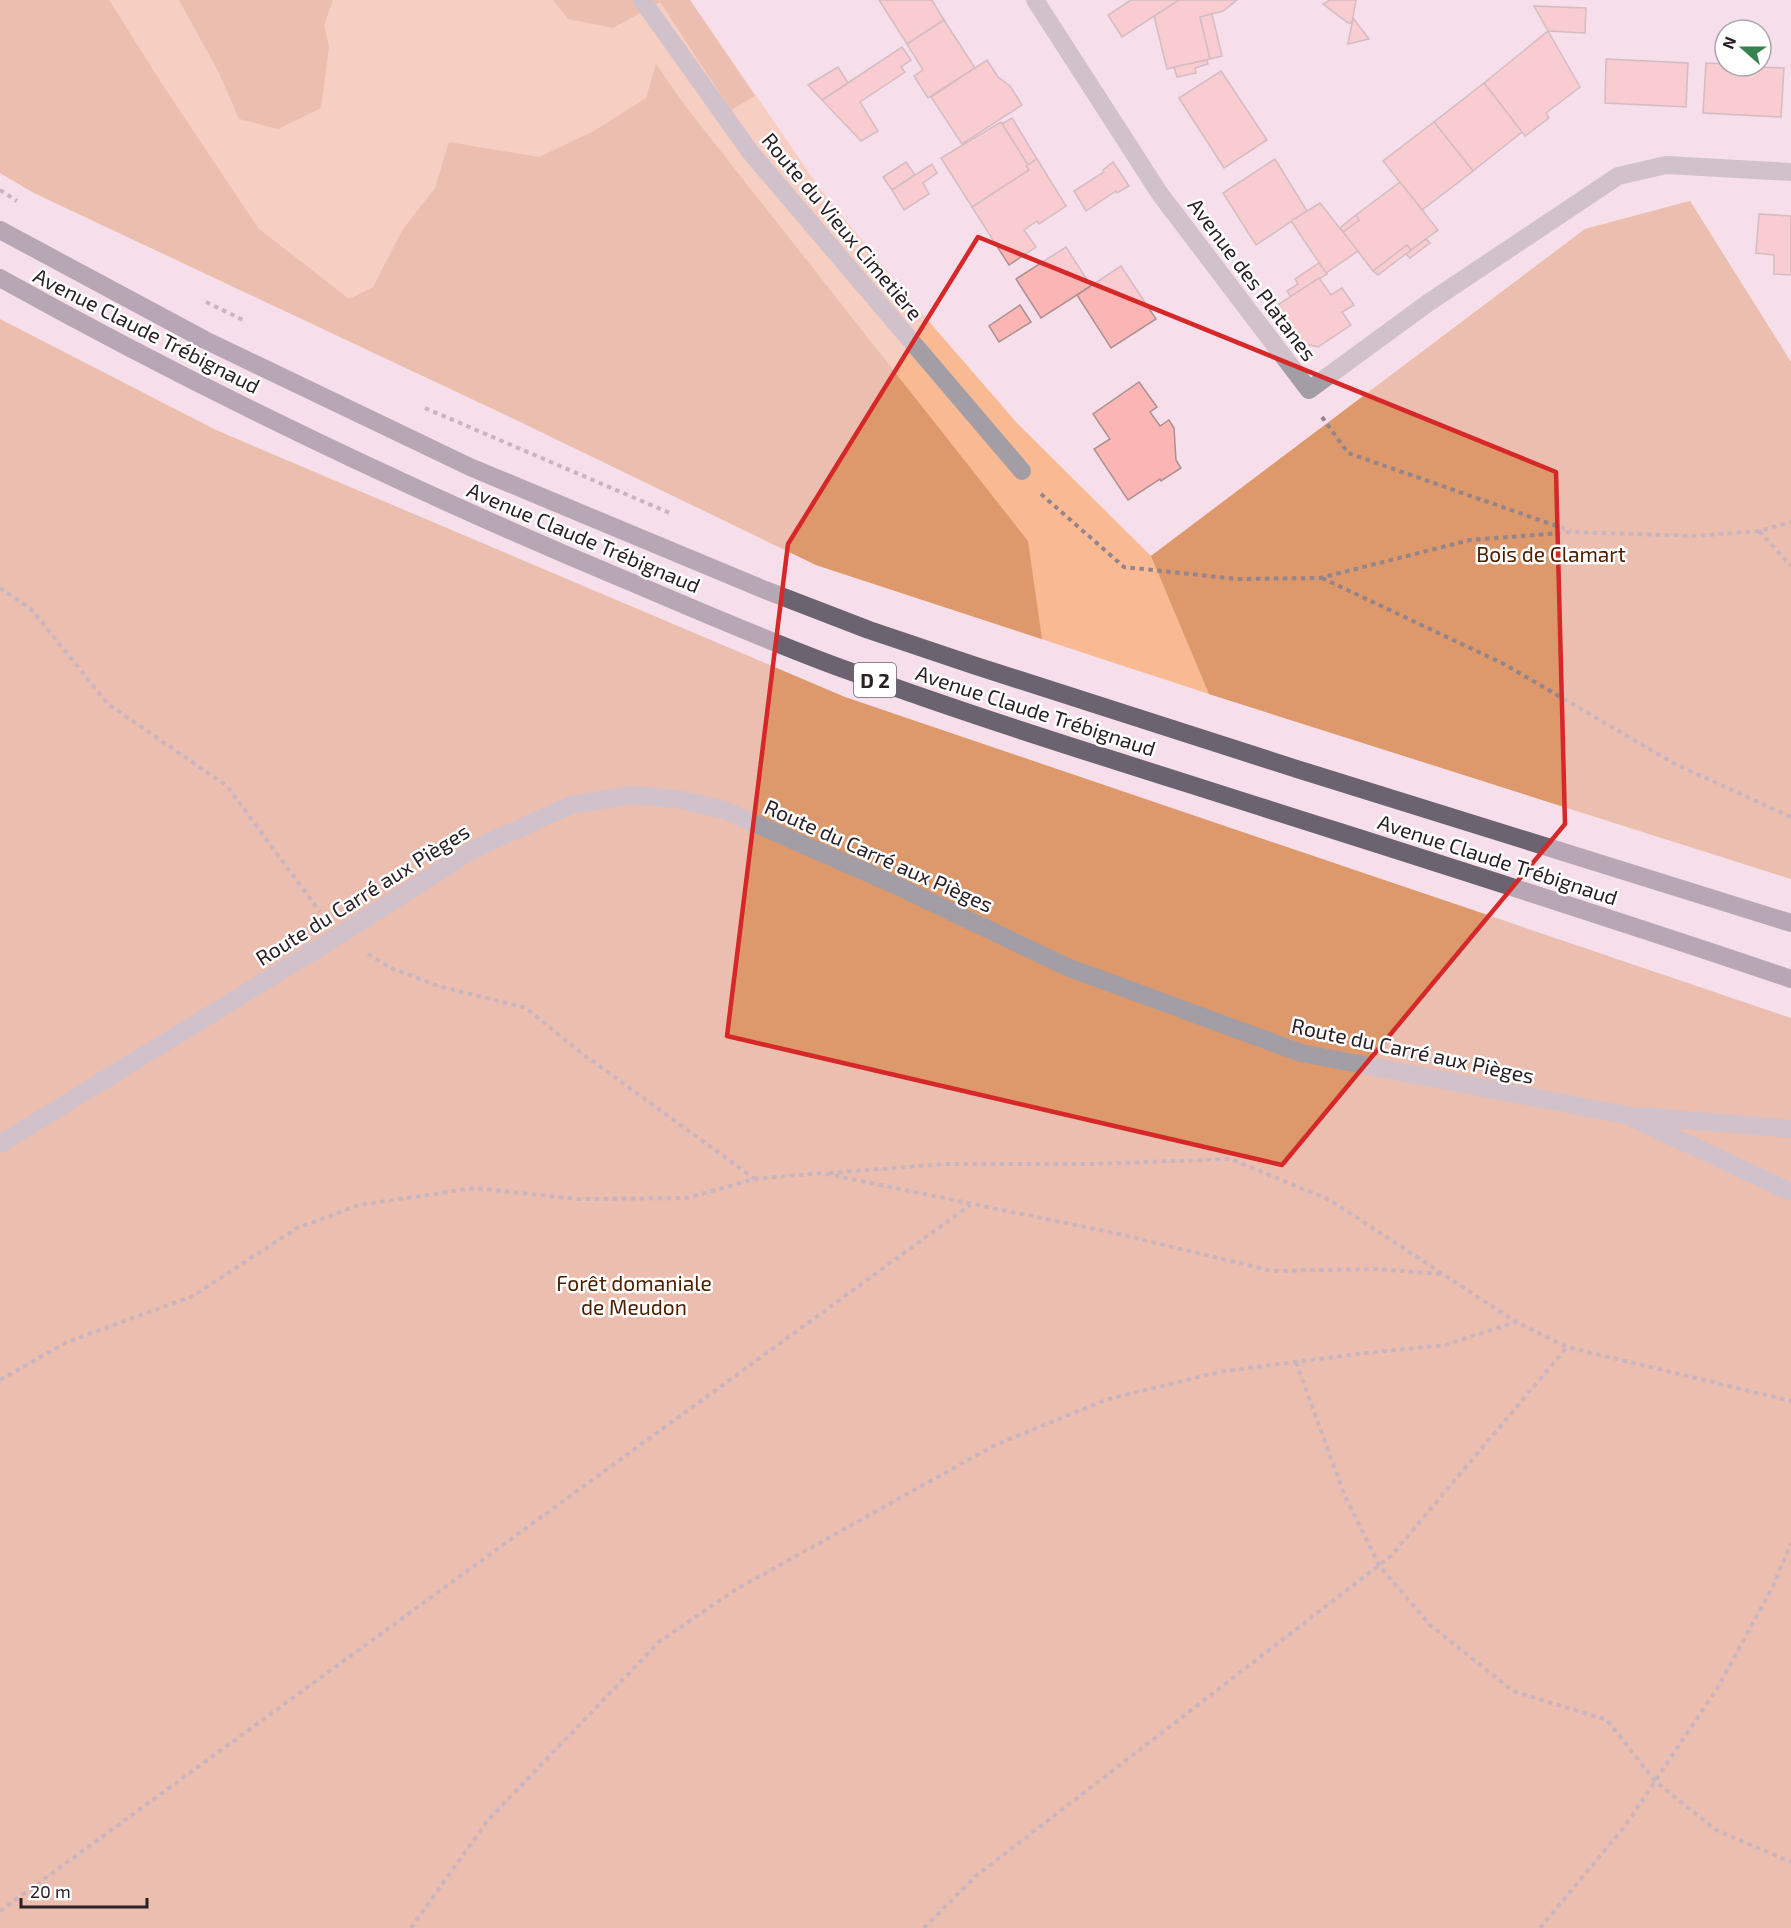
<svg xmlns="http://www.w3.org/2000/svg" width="1791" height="1928" font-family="'Exo 2',sans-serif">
	<rect width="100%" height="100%" fill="#f6dfea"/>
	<path fill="#f9ba93" d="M 0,0 L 690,0 L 821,190 L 919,310 L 1017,423 L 1151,556 L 1585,229 L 1690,201 L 1791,362 L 1791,879 L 1209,694 L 816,565 L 510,417 L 34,193 L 0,173 Z"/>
	<g fill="#dd986c">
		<path d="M 0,0 L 109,0 L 162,84 L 258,228 L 349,299 L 373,287 L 403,229 L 435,188 L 449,142 L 539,157 L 594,131 L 646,98 L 656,64 L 686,107 L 1028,541 L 1042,639 L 816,565 L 510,417 L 34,193 L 0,173 Z"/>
		<path d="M 179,0 L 333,0 L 324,25 L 329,47 L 321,108 L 278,129 L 239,119 L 219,73 Z"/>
		<path d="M 553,0 L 690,0 L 755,96 L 731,110 L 660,2 L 613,28 L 568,19 Z"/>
		<path d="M 1690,201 L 1791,362 L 1791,879 L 1209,694 L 1151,556 L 1585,229 Z"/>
		<path d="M 0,319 L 216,430 L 845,697 L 1791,1018 L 1791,1928 L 0,1928 Z"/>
	</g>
	<g fill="#fbb5b4" stroke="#aa9291" stroke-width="1.5">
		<path d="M 879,0 L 932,0 L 944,20 L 907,44 Z"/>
		<path d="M 1131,0 L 1179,0 L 1122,37 L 1108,15 Z"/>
		<path d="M 1179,0 L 1237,0 L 1223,11 L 1200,17 L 1210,59 L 1167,69 L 1154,16 Z"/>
		<path d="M 1330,0 L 1356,0 L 1352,23 L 1348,23 L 1323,4 Z"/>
		<path d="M 1534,6 L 1586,8 L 1585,33 L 1548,31 Z"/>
		<path d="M 1212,14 L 1222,56 L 1210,59 L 1200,17 Z"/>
		<path d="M 1353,18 L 1369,39 L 1348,44 Z"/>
		<path d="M 944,20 L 975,68 L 928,98 L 914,76 L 923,70 L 907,44 Z"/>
		<path d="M 1548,31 L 1580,87 L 1546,113 L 1549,118 L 1525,136 L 1484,83 Z"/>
		<path d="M 902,47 L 911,60 L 901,67 L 905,72 L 860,102 L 878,131 L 861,141 L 822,100 Z"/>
		<path d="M 1606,59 L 1688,63 L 1686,107 L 1605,103 Z"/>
		<path d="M 987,60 L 998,77 L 1010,86 L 1022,105 L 962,144 L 931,97 Z"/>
		<path d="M 1207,60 L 1208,64 L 1195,68 L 1196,73 L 1177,77 L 1174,67 Z"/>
		<path d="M 1706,63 L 1725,64 L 1725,66 L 1784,68 L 1781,117 L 1703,113 Z"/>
		<path d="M 838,67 L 848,83 L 822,100 L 808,85 Z"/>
		<path d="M 1221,71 L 1267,140 L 1224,168 L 1179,98 Z"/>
		<path d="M 1484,83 L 1522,132 L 1473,171 L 1434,122 Z"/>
		<path d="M 1012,118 L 1037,159 L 1028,165 L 1002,124 Z"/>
		<path d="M 1001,122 L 1028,165 L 1029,170 L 972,207 L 941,158 Z"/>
		<path d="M 1434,122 L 1473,171 L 1422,210 L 1383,161 Z"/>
		<path d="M 1037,159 L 1066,206 L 1039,224 L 1037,221 L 1024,230 L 1036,247 L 1009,265 L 972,207 L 1029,170 L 1026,166 Z"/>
		<path d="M 1275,159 L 1307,211 L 1256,245 L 1223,193 Z"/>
		<path d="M 906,162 L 915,175 L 892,190 L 883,177 Z"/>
		<path d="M 1113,162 L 1129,186 L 1117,193 L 1116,191 L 1086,211 L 1074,191 L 1104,172 L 1103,170 Z"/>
		<path d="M 932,164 L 937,173 L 923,183 L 929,194 L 904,210 L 892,190 Z"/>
		<path d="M 1400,182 L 1438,230 L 1411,250 L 1407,245 L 1373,271 L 1343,232 L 1359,220 L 1356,215 Z"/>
		<path d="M 1320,203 L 1358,251 L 1326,273 L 1291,221 Z"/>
		<path d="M 1759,214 L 1791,216 L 1791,275 L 1774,274 L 1774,255 L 1756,253 Z"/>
		<path d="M 1356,215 L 1359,220 L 1343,232 L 1340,228 Z"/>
		<path d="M 1426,239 L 1430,243 L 1410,258 L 1406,254 Z"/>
		<path d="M 1407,245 L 1411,250 L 1378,275 L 1373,271 Z"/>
		<path d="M 1066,247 L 1091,286 L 1041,318 L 1016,279 Z"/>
		<path d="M 1319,263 L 1327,274 L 1291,297 L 1287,291 L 1298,284 L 1295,279 Z"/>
		<path d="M 1121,266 L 1156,319 L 1111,348 L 1077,295 Z"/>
		<path d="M 1319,278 L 1331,295 L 1342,288 L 1354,305 L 1342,312 L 1351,325 L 1318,347 L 1306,344 L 1276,306 Z"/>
		<path d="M 1020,305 L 1031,322 L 999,342 L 989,326 Z"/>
		<path d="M 1139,382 L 1157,407 L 1150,412 L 1160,426 L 1169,420 L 1174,428 L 1176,460 L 1181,468 L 1161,481 L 1160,479 L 1128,500 L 1094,449 L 1110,439 L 1093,414 Z"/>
	</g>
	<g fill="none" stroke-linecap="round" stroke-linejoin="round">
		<g stroke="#94848c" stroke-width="4" stroke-dasharray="4.5 4.5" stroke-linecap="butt">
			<path d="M 0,190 L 17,201"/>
			<path d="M 206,302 L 245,321"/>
			<path d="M 425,408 L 672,514"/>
			<path d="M 1322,417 L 1348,453 L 1571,531"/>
			<path d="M 1041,494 L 1124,567 L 1237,579 L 1320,578 L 1470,540 L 1574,532 L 1693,536 L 1759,531 L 1791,522"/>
			<path d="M 1759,531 L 1791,566"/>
			<path d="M 1322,578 L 1504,664 L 1675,764 L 1791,817"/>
			<path d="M 0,588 L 31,609 L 108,704 L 227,786 L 320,912"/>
			<path d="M 368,954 L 391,968 L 438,986 L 526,1008 L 580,1052 L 755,1179"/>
			<path d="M 829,1173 L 944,1164 L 1093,1164 L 1231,1159 L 1330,1200 L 1516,1322 L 1567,1347 L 1791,1401"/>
			<path d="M 1296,1362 L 1344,1494 L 1379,1565 L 1430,1625 L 1513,1691 L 1607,1720 L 1655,1781 L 1716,1830 L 1791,1862"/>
			<path d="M 0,1380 L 67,1342 L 193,1296 L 297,1228 L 359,1205 L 475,1188 L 577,1199 L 686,1198 L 755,1179 L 822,1173 L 1119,1234 L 1272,1271 L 1375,1269 L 1442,1274"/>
			<path d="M 0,1911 L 970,1205"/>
			<path d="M 411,1928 L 488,1820 L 659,1642 L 735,1590 L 995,1445 L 1108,1399 L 1224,1371 L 1366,1353 L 1445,1345 L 1516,1322"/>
			<path d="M 924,1928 L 976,1876 L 1391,1556 L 1567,1347"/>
			<path d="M 1540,1928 L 1625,1826 L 1718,1687 L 1772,1588 L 1791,1543"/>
		</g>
		<g stroke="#a39ea6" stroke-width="18">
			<path d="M 642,0 L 751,153 L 1022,471"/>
			<path d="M 1035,0 L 1160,194 L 1309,390 L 1428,303 L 1618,176 L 1666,165 L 1791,172"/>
			<path d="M 1640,1116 L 1791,1129"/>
			<path d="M 0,1144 L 338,936 L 474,849 L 571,805 L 631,795 L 678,799 L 724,810 L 895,885 L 1067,967 L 1301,1053 L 1626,1115 L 1791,1192"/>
		</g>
		<g stroke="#6c6371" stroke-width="18">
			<path d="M 0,230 L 205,340 L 470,467 L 765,590 L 869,630 L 973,665 L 1300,770 L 1791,923"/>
			<path d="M 0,278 C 203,391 413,491 628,581 C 702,612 776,645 852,672 C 964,713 1078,749 1192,785 C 1392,849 1592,911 1791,979"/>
		</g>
	</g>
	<path d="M0 0H1791V1928H0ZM 978,237 L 1556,472 L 1565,824 L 1282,1165 L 727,1036 L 788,544 Z" fill="#f6dfea" fill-opacity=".55" fill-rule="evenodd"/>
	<path fill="none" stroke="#d62828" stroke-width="4.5" stroke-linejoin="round" d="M 978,237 L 1556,472 L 1565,824 L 1282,1165 L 727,1036 L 788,544 Z"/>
	<g text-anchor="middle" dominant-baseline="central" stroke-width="5" stroke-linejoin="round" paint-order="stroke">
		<rect fill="#fff" stroke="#6a6467" stroke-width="1.5" x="854" y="663" width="42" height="34" rx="4.5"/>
		<g font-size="20" font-weight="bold" fill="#2a2126">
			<text x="875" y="680">D 2</text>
		</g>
		<g font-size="21" fill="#2a2126" stroke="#fff">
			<text transform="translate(843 226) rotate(50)">Route du Vieux Cimetière</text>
			<text transform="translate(1253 279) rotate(53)">Avenue des Platanes</text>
			<text transform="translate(147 330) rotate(27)">Avenue Claude Trébignaud</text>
			<text transform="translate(584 537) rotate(23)">Avenue Claude Trébignaud</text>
			<text transform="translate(1036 710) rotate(18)">Avenue Claude Trébignaud</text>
			<text transform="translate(879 855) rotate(24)">Route du Carré aux Pièges</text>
			<text transform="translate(1498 859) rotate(18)">Avenue Claude Trébignaud</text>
			<text transform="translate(362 894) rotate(-32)">Route du Carré aux Pièges</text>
			<text transform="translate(1413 1050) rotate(12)">Route du Carré aux Pièges</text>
		</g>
		<g font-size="21" fill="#4c2000" stroke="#fff">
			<text x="1551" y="553">Bois de Clamart</text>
			<text x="634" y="1282">Forêt domaniale<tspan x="634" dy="24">de Meudon</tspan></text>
		</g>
	</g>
	<g transform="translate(1743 48) rotate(291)"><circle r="28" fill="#ffffff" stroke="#aaa6a8" stroke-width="1.5"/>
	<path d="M0-4.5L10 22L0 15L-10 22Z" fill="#36814f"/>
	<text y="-9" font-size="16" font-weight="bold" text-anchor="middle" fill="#2a2126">N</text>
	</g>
	<path d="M21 1898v9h126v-9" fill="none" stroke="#2a2126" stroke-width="3"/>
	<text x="30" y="1898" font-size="18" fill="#2a2126" stroke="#ffffff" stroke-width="4.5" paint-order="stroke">20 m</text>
</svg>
